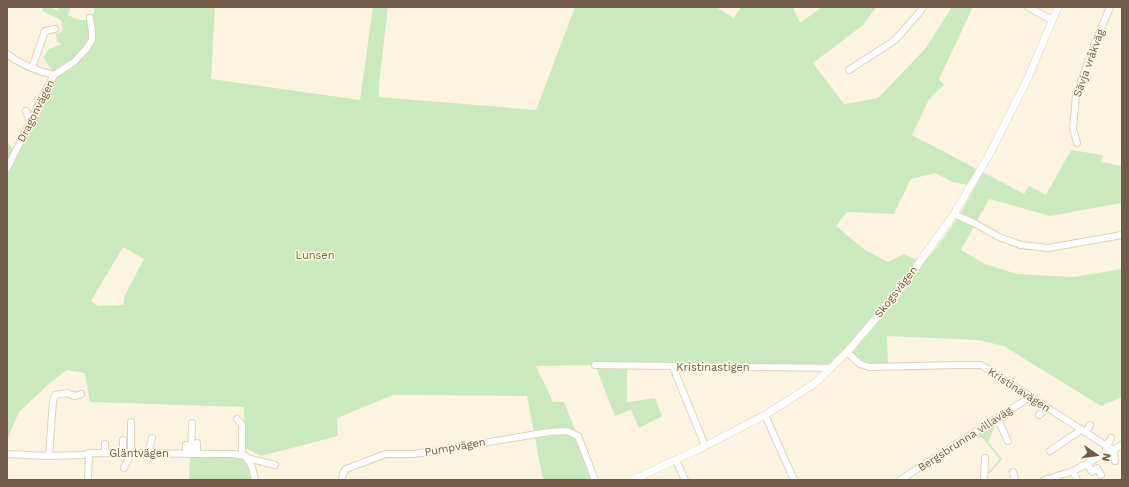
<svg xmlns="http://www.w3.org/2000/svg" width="1129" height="487" font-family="'Work Sans',sans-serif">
	<rect width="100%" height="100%" fill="#fcf4e0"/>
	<g fill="#cbe9bf" fill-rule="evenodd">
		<path d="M 43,7 L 49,7 L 58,11 L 59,7 L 71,7 L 68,15 L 78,20 L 85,20 L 94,13 L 94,7 L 215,7 L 211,79 L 360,100 L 373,7 L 388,7 L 379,83 L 379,97 L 536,110 L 575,7 L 716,7 L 734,18 L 741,7 L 793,7 L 800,23 L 822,7 L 876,7 L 863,25 L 813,63 L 844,104 L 878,98 L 925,49 L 952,7 L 973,7 L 939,79 L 944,85 L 929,99 L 912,135 L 1024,194 L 1029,186 L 1046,195 L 1071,150 L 1103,155 L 1101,162 L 1122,166 L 1122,203 L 1050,216 L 989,199 L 961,250 L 985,264 L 1017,274 L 1074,277 L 1122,269 L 1122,397 L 1101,406 L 1004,346 L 978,340 L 887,336 L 888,367 L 869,367 L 847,352 L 831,368 L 627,366 L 627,402 L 655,398 L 662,416 L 639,428 L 631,410 L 615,416 L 595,365 L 536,366 L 553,402 L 564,402 L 595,480 L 543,480 L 527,396 L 393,395 L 337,418 L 338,436 L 261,456 L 245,448 L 244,407 L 90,402 L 85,373 L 67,370 L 51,382 L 19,412 L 7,440 L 7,142 L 15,151 L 53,72 L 43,57 L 49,49 L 62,44 L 57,41 L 56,34 L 63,31 L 61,20 L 42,11 ZM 935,173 L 953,182 L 975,187 L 959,216 L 931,255 L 914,259 L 904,254 L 888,262 L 865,250 L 836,226 L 847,212 L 894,214 L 911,179 ZM 123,247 L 144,259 L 125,295 L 123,305 L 98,306 L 91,301 Z"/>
		<path d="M 996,423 L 988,442 L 1002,459 L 986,477 L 986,475 L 1000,459 L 982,437 L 974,438 Z"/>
		<path d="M 190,454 L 246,456 L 255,478 L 247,480 L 189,480 Z"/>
	</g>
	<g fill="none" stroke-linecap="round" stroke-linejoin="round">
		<defs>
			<g id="minor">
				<path d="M 1028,7 L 1052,20"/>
				<path d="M 7,54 C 21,65 37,71 54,75"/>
				<path d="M 32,68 L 45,31 L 55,29"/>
				<path d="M 849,70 L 895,40 L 918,14 L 923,7"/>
				<path d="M 26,111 L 30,122"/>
				<path d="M 1077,143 L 1073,129 L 1076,96 L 1093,48 L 1110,7"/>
				<path d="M 7,169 L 47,88 L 54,75 L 74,62 L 86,49 L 92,40 L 92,31 L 90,18"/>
				<path d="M 954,214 L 976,224 L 999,237 L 1021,245 L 1048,248 L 1122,235"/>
				<path d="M 847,352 L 860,364 L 869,367 L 960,365 L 981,365 L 1113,450 L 1115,461"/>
				<path d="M 595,365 L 831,368"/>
				<path d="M 673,367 L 705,446"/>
				<path d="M 765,415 L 794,480"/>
				<path d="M 1039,415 L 1047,408"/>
				<path d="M 997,418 L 1008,441"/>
				<path d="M 237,419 L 242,425 L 242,455"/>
				<path d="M 1086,432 L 1090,425"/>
				<path d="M 197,443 L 197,454"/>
				<path d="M 105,444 L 105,453"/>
				<path d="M 1106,449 L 1107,446 L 1111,438"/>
				<path d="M 1050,451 L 1081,430"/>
				<path d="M 123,453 L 123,440"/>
				<path d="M 148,453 L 152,438"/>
				<path d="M 7,454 L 45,456 L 83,455 L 89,453 L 233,454 L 246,456 L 252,467 L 255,480"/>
				<path d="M 186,454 L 186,445"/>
				<path d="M 191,454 L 192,423"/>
				<path d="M 49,456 L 53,401 L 55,395 L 67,393 L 74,396 L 79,395 L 81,394"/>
				<path d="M 247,458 L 275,465"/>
				<path d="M 676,460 L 685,480"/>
				<path d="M 1087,464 L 1092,472 L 1097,468 L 1101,475"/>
				<path d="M 124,468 L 131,453 L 131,422"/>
				<path d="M 1073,471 L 1077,480"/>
				<path d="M 1013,472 L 1015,480"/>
				<path d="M 88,480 L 89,453"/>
				<path d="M 342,480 L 343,473 L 346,469 L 386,454 L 412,454 L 429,452 L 549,432 L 567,431 L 578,436 L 595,480"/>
				<path d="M 900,480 L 1030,397"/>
				<path d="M 984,480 L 985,458"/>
				<path d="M 1044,480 L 1073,471 L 1122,445"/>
			</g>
			<path id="tertiary" d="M 633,480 L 705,446 L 765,415 L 814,384 L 847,352 L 896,295 L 954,214 L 989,155 L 1027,80 L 1058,7"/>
		</defs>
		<use href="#minor" stroke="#e0d1bc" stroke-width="8"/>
		<use href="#tertiary" stroke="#e0d1bc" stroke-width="8"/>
		<use href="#minor" stroke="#fff" stroke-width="6"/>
		<use href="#tertiary" stroke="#fff" stroke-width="7"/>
	</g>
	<g text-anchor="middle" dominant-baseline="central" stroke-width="3" stroke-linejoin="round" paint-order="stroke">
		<g font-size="11" fill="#725b48" stroke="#fff8e6">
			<text transform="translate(1089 63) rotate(-70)">Sävja vråkväg</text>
			<text transform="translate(36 111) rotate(-63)">Dragonvägen</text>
			<text transform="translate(896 292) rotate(-52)">Skogsvägen</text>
			<text x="713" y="367">Kristinastigen</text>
			<text transform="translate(1019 390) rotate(33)">Kristinavägen</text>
			<text transform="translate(965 439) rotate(-33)">Bergsbrunna villaväg</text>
			<text transform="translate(455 447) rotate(-10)">Pumpvägen</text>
			<text x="139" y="453">Gläntvägen</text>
		</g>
		<g font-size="11" fill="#4e7e42" stroke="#fff8e6">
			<text x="315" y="255">Lunsen</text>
		</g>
	</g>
	<rect width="1129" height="487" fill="none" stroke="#725b48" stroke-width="16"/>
	<g transform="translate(1097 455) rotate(103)" stroke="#fff8e6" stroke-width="3" paint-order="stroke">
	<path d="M0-3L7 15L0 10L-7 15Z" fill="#725b48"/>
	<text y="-6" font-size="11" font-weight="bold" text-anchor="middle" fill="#725b48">N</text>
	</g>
</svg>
